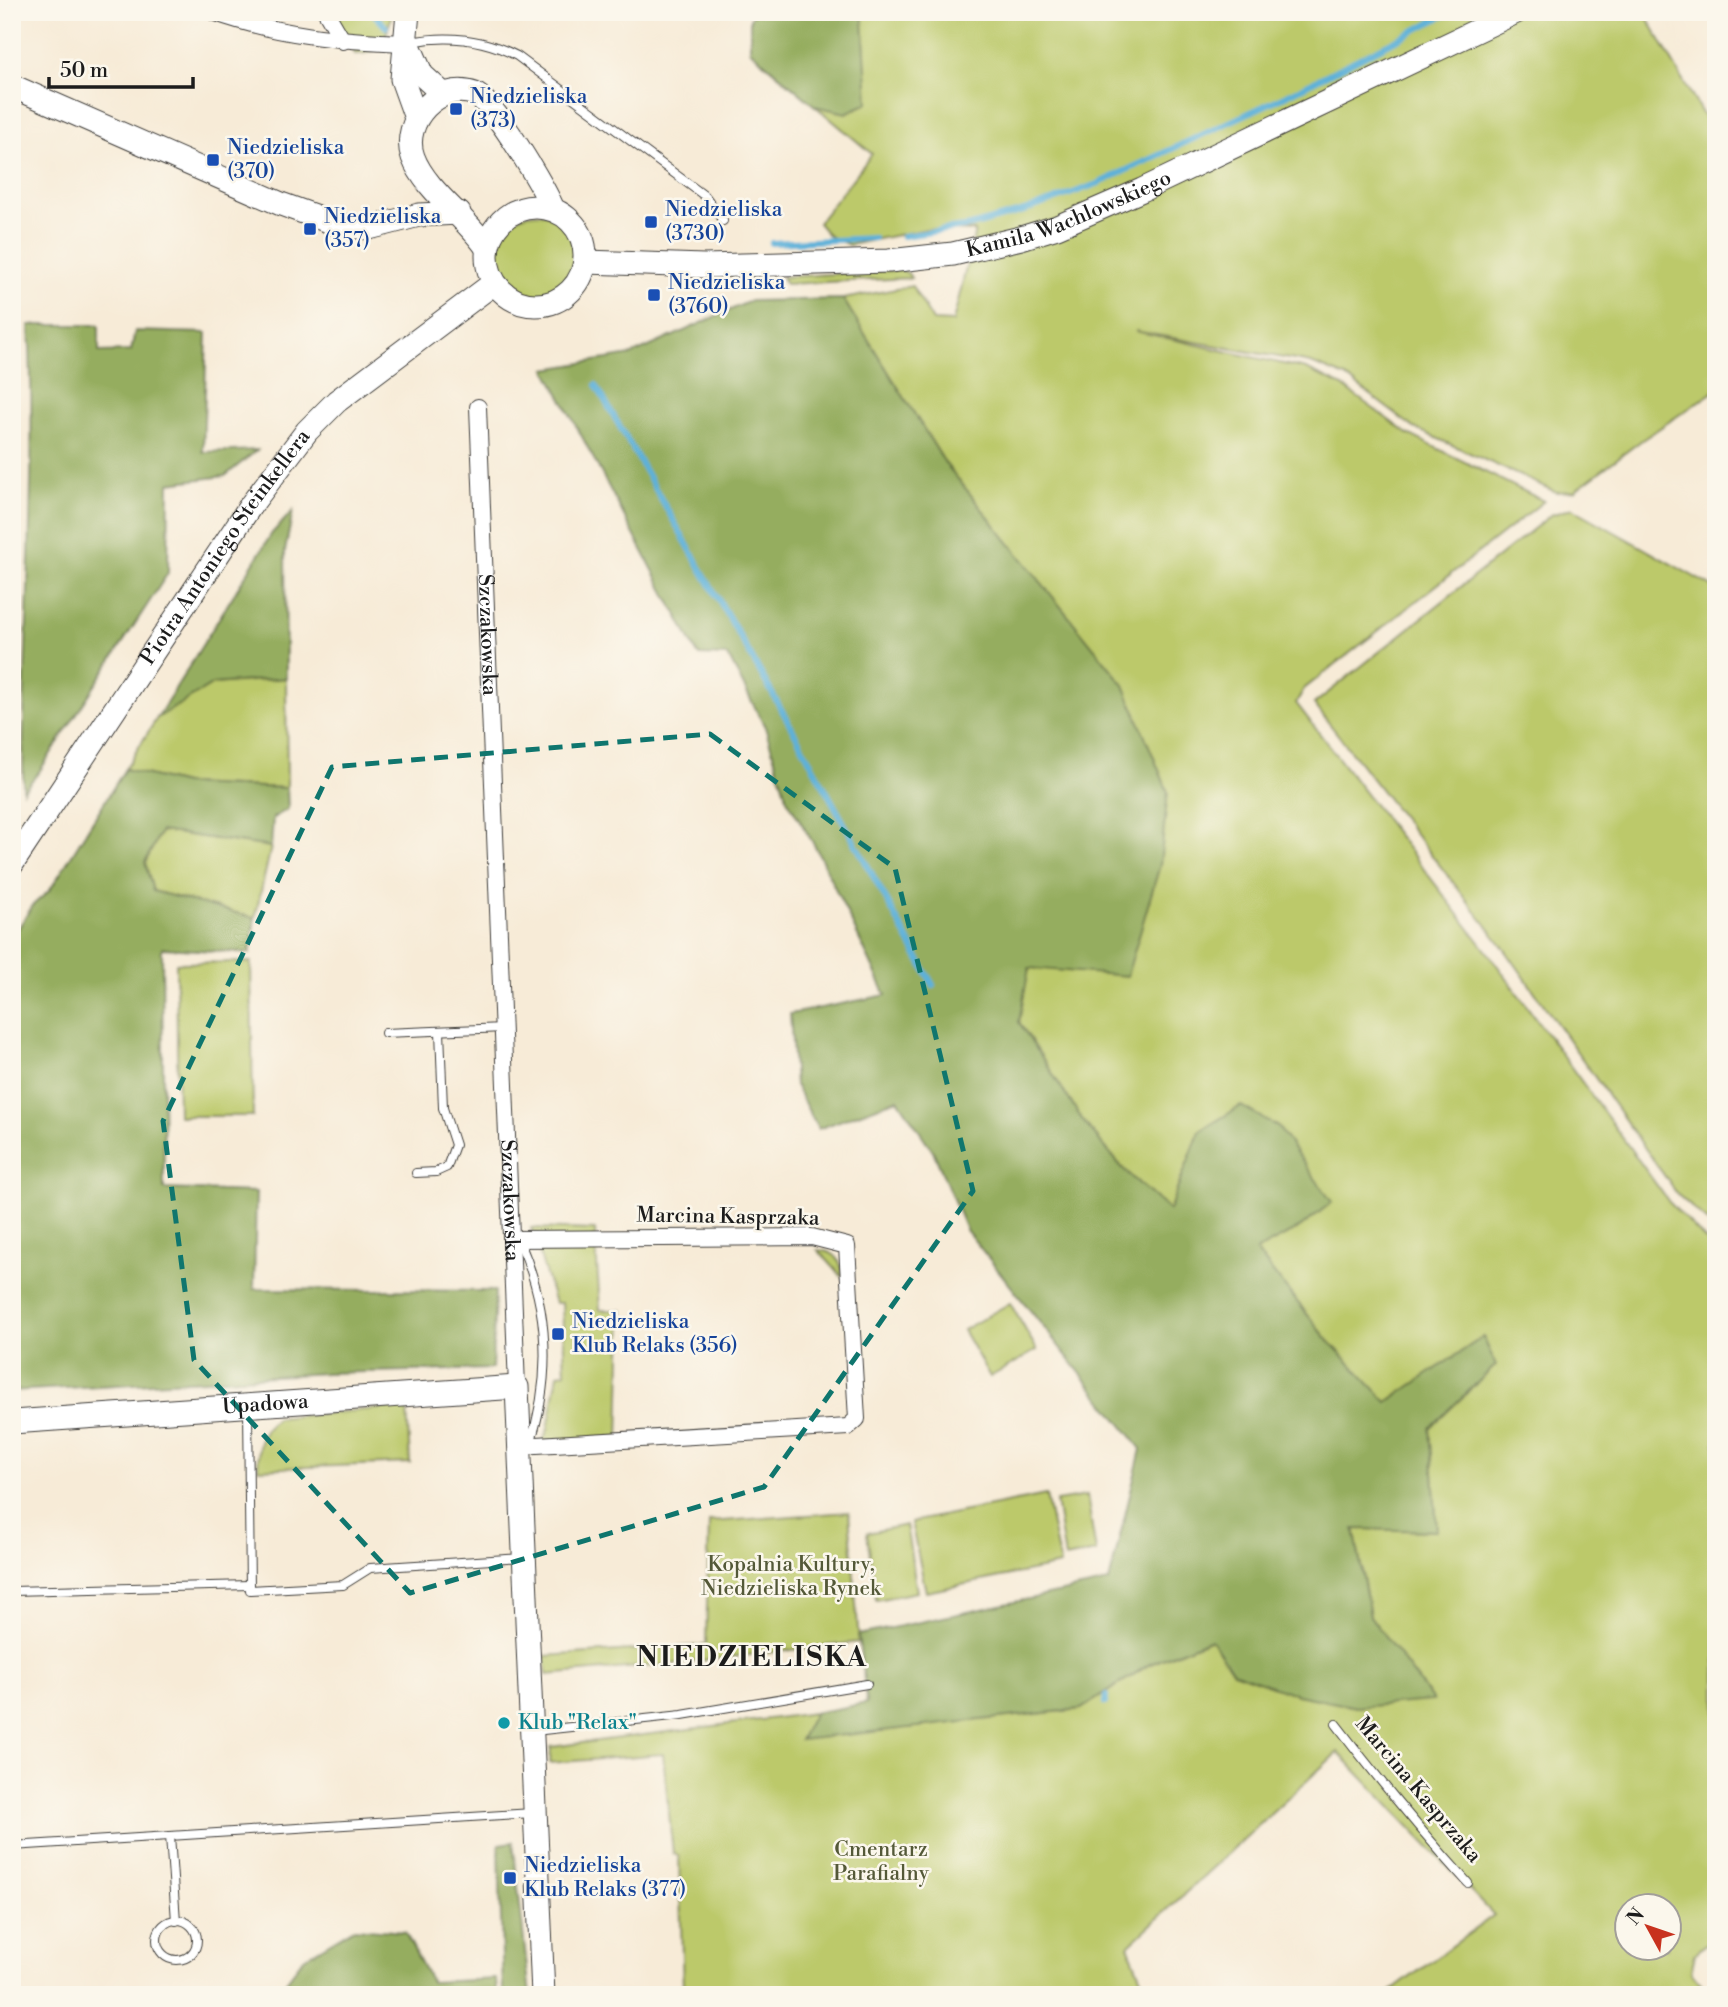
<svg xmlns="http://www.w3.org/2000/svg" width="1728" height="2007" font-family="'Libre Bodoni',serif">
	<rect width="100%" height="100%" fill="#fbf7ec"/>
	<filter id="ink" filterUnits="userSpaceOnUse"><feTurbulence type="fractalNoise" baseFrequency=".0143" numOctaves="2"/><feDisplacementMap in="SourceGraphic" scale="14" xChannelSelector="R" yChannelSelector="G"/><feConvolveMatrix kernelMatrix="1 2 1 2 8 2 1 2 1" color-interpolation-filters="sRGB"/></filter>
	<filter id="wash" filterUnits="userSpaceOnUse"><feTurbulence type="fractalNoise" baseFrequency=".00686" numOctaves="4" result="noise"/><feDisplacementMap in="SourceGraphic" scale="28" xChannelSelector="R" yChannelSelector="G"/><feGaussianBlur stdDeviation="1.57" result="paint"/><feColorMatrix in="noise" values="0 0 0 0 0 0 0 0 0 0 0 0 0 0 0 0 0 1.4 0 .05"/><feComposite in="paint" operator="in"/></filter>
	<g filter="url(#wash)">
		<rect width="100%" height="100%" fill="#f7ebd7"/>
		<g fill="#bcc96b" stroke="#6c7244" stroke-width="2" fill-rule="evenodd">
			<path d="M 331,12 L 392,12 C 387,37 383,54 355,54 Z"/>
			<path d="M 801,12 L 1644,12 L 1716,138 L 1716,390 L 1642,440 L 1574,491 L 1556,492 L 1414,428 L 1346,377 L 1311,363 L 1135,331 L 1306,369 L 1341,385 L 1408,434 L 1544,501 L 1304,689 L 1296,703 L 1489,954 L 1669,1202 L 1716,1251 L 1716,1935 L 1695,1954 L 1691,1972 L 1711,1995 L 1386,1995 L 1494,1915 L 1338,1752 L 1128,1946 L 1148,1995 L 621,1995 L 683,1989 L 679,1857 L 673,1853 L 663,1754 L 550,1763 L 551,1747 L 814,1713 L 801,1739 L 1081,1709 L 1150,1664 L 1212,1639 L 1233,1672 L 1432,1700 L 1370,1616 L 1354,1528 L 1437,1531 L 1430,1428 L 1496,1365 L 1483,1337 L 1387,1403 L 1328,1340 L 1255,1251 L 1301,1227 L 1200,1131 L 1169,1211 L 1125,1171 L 1083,1121 L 1019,1022 L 1028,968 L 945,463 L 843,299 L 912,286 L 933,321 L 953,322 L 975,231 L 927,229 L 849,245 L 829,236 L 818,223 L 872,154 L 762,61 ZM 1626,1906 L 1668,1906 L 1668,1948 L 1626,1948 Z"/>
			<circle cx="537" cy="255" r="42"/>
			<path d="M 900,270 L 908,273 L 911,278 L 786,284 L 782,277 Z"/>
			<path d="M 1572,508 L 1716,589 L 1716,1229 L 1678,1195 L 1501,944 L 1314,704 L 1551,515 Z"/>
			<path d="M 286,678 L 287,788 L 184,784 L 125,769 L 157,718 L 213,684 Z"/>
			<path d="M 161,831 L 271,847 L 255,918 L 153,891 L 145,863 Z"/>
			<path d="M 251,962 L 253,1116 L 178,1116 L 176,963 Z"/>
			<path d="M 531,1228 L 595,1230 L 600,1310 L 622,1310 L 619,1442 L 541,1445 L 548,1429 L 558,1374 L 565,1373 L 562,1303 L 555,1303 Z"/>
			<path d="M 818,1250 C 838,1252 841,1260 843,1278 Z"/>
			<path d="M 1010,1303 L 1037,1350 L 990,1377 L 963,1330 Z"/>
			<path d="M 407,1406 L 410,1463 L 258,1469 C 258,1446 258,1434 276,1418 Z"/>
			<path d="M 1046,1495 L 1060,1565 L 926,1592 L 911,1522 Z"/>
			<path d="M 1087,1496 L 1096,1552 L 1065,1558 L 1056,1501 Z"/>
			<path d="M 849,1512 L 859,1642 L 673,1664 L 547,1675 L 545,1656 L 706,1645 L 709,1522 Z"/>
			<path d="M 906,1525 L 917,1592 L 876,1600 L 867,1533 Z"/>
		</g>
		<g fill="#95ad5f" stroke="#58643e" stroke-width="2">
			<path d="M 755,12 L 859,12 L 863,19 L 868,103 L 846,113 L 815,106 L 750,50 L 750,18 Z"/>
			<path d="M 843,299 L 945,463 L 1124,685 L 1168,792 L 1160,865 L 1127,976 L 1029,968 L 1019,1022 L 1083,1121 L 1125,1171 L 1169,1210 L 1200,1131 L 1241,1106 L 1278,1127 L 1332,1202 L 1301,1227 L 1256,1251 L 1328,1340 L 1387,1402 L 1483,1337 L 1496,1365 L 1430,1428 L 1437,1531 L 1354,1529 L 1370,1616 L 1433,1701 L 1356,1707 L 1297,1695 L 1233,1672 L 1211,1639 L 1150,1664 L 1081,1709 L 800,1740 L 814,1713 L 867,1703 L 858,1635 L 1109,1582 L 1141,1449 L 966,1230 L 934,1153 L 898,1099 L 818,1129 L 795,1085 L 790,1014 L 886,995 L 816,848 L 787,799 L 765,727 L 728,656 L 698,655 L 546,369 L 631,355 L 750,301 Z"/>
			<path d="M 29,325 L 99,325 L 99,352 L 131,351 L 135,331 L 207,333 L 203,452 L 257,450 L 225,476 L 169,483 L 168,573 L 39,772 L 23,791 C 23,636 37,480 29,325 Z"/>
			<path d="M 293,511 L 285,551 L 286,678 L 213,684 L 157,718 L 272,533 Z"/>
			<path d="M 125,769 L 184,784 L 287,788 L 288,809 L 273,818 L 271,847 L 161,831 L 145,862 L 153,891 L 255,918 L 250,953 L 162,948 L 164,1189 L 256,1192 L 254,1289 L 495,1291 L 492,1369 L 326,1373 L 12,1391 L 12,938 L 33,905 L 50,890 Z"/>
			<path d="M 513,1842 L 530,1995 L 503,1995 L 499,1844 Z"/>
			<path d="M 354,1928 L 405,1932 L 431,1982 L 496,1979 L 497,1995 L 276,1995 L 304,1958 Z"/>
		</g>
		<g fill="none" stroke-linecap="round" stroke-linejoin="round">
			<g stroke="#5db1d9" stroke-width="6">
				<path d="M 372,12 L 386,27"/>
				<path d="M 903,236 L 971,226 L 1024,211 L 1097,184 L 1285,96 L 1451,12"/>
				<path d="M 772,243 L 874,238"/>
				<path d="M 596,385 L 788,721 L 933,985"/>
				<path d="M 1105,1703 L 1106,1696"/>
			</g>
		</g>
	</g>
	<g filter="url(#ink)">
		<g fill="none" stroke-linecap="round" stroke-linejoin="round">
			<defs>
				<g id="lane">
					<path d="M 411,42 C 447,35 484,39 517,56 L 706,197 L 723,221"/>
					<path d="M 385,1033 L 504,1028"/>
					<path d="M 416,1173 L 436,1172 L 447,1167 L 455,1145 L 443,1108 L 440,1031"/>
					<path d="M 518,1238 C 549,1306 553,1376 529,1447"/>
					<path d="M 248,1408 L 250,1590 L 343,1585 L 370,1568 L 522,1558"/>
					<path d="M 12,1591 L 250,1585"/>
					<path d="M 1336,1724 C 1378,1779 1421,1831 1468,1883"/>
					<path d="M 534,1731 L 682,1715 L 867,1684"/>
					<path d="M 170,1836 L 176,1921"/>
					<path d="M 12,1846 L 533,1813"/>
					<circle cx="177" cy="1940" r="20"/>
				</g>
				<g id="street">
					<path d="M 213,12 C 277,35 340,41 408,43"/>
					<path d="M 326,12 L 343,41"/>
					<path id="s1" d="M 478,407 L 517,1387"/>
					<path d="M 512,1239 L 812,1237 L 847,1246 L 857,1419 L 848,1427 L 519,1446"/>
				</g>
				<g id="secondary">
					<path d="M 408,12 L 402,79 L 416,118"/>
					<path d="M 408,43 L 422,75 L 444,95"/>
					<path d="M 12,86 L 281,204 L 339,225 L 369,228 L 419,215 L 459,213"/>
					<circle cx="536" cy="256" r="49"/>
					<path d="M 487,248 C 467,218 425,190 413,157 C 400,122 439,80 475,94 C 494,102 544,188 553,209"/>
					<path id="s2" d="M 586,262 L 704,266 L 889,261 L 953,254 L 1021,238 L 1057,227 L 1142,190 L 1516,12"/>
					<path id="s3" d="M 12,864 L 251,505 L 307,431 L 337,401 L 494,283"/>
					<path id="s4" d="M 12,1422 L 517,1387 L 543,1995"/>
				</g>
			</defs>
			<use href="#lane" stroke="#3d3b38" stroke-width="10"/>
			<use href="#street" stroke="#3d3b38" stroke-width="18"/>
			<use href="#secondary" stroke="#3d3b38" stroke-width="25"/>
			<use href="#lane" stroke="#fff" stroke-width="8"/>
			<use href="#street" stroke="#fff" stroke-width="16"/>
			<use href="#secondary" stroke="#fff" stroke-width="23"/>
		</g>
	</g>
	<path fill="none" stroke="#0f766e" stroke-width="5" stroke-dasharray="14 9" stroke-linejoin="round" d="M 710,734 L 895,868 L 973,1191 L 764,1487 L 410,1593 L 194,1360 L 163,1121 L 332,767 Z"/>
	<g fill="#1a4fb4" stroke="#fbf7ec" stroke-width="2.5">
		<rect x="449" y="102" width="14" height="14" rx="3.5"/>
		<rect x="206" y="153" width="14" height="14" rx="3.5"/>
		<rect x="644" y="215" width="14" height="14" rx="3.5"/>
		<rect x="303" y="222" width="14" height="14" rx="3.5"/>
		<rect x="647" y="288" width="14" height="14" rx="3.5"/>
		<rect x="551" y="1327" width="14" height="14" rx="3.5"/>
		<rect x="503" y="1871" width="14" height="14" rx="3.5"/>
	</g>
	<circle fill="#0f9aa8" stroke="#fbf7ec" stroke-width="2.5" cx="504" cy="1723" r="7"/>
	<g text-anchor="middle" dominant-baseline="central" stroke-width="5" stroke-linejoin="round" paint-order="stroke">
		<g font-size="21" fill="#164399" stroke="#fbf7ec" text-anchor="start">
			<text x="470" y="97">Niedzieliska<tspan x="470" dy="24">(373)</tspan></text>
			<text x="227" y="148">Niedzieliska<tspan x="227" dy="24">(370)</tspan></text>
			<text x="665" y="210">Niedzieliska<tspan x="665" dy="24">(3730)</tspan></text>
			<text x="324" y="217">Niedzieliska<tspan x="324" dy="24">(357)</tspan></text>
			<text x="668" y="283">Niedzieliska<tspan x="668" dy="24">(3760)</tspan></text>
			<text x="572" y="1322">Niedzieliska<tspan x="572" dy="24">Klub Relaks (356)</tspan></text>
			<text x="524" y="1866">Niedzieliska<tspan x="524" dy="24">Klub Relaks (377)</tspan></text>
		</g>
		<g font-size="21" fill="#1c1c1c" stroke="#fbf7ec">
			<text stroke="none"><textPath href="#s2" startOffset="490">Kamila Wachlowskiego</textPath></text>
			<text stroke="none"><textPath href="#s3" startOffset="382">Piotra Antoniego Steinkellera</textPath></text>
			<text stroke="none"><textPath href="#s1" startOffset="228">Szczakowska</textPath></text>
			<text stroke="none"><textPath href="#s1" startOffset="794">Szczakowska</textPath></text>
			<text transform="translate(728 1217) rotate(1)">Marcina Kasprzaka</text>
			<text stroke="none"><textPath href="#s4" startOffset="254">Upadowa</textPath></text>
			<text transform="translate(1418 1790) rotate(50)">Marcina Kasprzaka</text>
		</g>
		<g font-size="21" fill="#545938" stroke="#fbf7ec">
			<text x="791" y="1565">Kopalnia Kultury,<tspan x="791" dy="24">Niedzieliska Rynek</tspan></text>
			<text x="881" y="1850">Cmentarz<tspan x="881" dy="24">Parafialny</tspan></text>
		</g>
		<g font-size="21" fill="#0d838f" stroke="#fbf7ec" text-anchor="start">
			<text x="518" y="1723">Klub "Relax"</text>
		</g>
		<g font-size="28" font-weight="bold" letter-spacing="2" fill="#1c1c1c" stroke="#fbf7ec">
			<text x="752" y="1657">NIEDZIELISKA</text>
		</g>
	</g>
	<rect width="1728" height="2007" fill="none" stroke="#fbf7ec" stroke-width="42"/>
	<g transform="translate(1648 1927) rotate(310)"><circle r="33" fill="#fbf7ec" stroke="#a29f99" stroke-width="2"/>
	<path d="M0-5L12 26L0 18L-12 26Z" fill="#c8321e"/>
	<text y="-10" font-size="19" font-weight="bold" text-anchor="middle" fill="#1c1c1c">N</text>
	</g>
	<path d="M49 77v10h144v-10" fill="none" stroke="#1c1c1c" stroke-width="3.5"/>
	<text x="60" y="77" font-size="21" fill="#1c1c1c" stroke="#fbf7ec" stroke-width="5" paint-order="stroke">50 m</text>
</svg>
